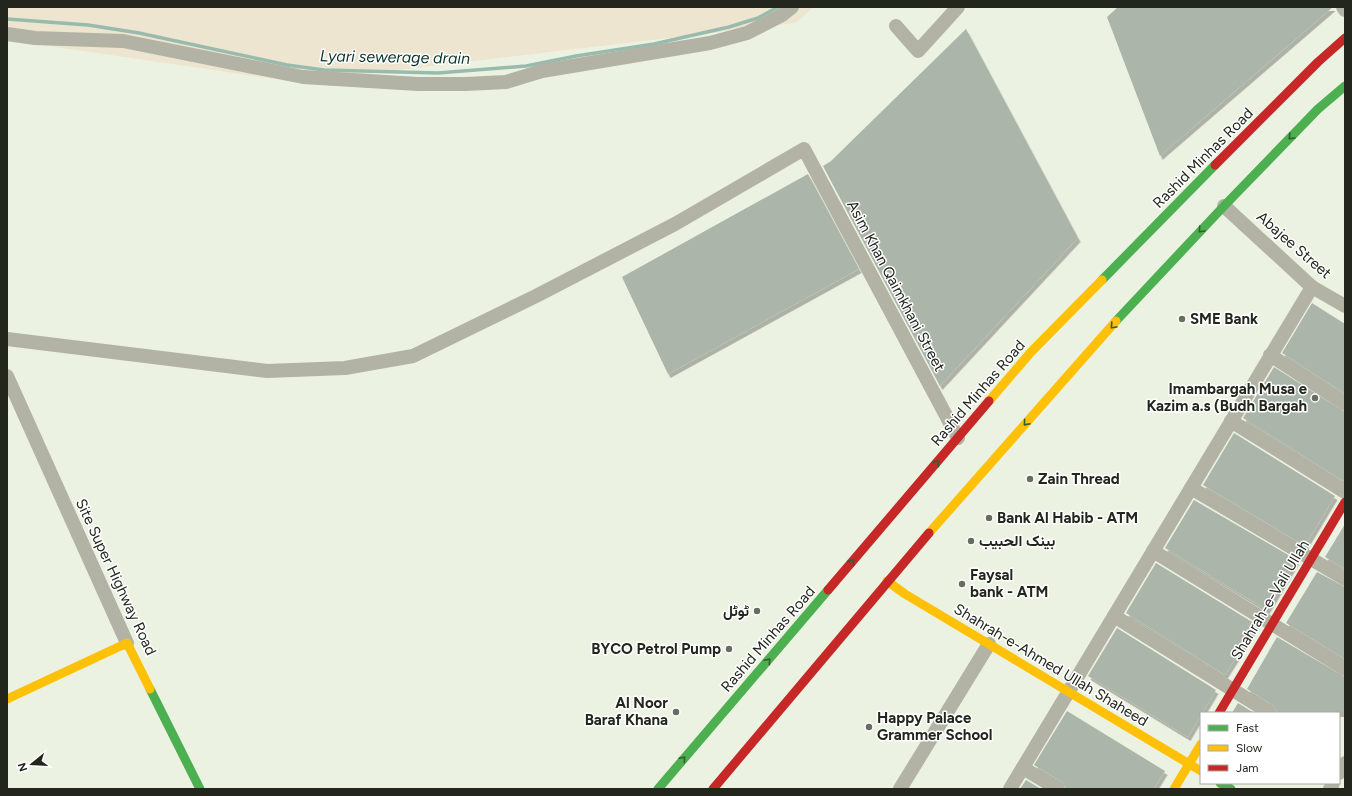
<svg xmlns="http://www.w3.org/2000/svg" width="1352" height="796" font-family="Figtree,Vazirmatn,sans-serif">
	<defs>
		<filter id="shadow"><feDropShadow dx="2.5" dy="4" stdDeviation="0" flood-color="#0004"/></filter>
	</defs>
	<rect width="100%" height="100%" fill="#ecf2e2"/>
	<path fill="#ede5cf" d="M 7,7 L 814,7 L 795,23 L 296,82 L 7,40 Z"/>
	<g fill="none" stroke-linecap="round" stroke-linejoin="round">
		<path stroke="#99bbae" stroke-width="3.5" d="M 7,19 L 88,25 L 139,33 L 287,65 L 324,70 L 438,73 L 526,66 L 576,56 L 654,44 L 729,27 L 758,18 L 778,7"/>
	</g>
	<g fill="#acb5a9" filter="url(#shadow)">
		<path d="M 1118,7 L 1333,7 L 1160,156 L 1107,17 Z"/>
		<path d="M 966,29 L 1078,238 L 940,386 L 823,166 L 831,161 Z"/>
		<path d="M 808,174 L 859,269 L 668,374 L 622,277 Z"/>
		<path d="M 1312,303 L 1345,324 L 1345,394 L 1282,353 Z"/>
		<path d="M 1274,367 L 1345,412 L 1345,478 L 1343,481 L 1243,418 Z"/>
		<path d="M 1234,433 L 1335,496 L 1305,546 L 1203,485 Z"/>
		<path d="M 1194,500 L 1297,560 L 1267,610 L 1165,548 Z"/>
		<path d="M 1345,524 L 1345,569 L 1325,557 Z"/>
		<path d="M 1156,563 L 1257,625 L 1225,675 L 1126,613 Z"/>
		<path d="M 1317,572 L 1345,587 L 1345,659 L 1286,623 Z"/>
		<path d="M 1117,628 L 1216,690 L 1188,737 L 1088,676 Z"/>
		<path d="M 1277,637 L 1345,677 L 1345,713 L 1278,713 L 1274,706 L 1247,689 Z"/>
		<path d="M 1238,703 L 1254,713 L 1232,713 Z"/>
		<path d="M 1067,711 L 1165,771 L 1154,789 L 1066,789 L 1062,782 L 1034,765 Z"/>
		<path d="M 1026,780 L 1041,789 L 1020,789 Z"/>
	</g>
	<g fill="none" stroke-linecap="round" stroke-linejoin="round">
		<g stroke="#b2b2a5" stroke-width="14">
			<path d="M 1343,7 L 1345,10"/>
			<path d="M 896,26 L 918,51 L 958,7"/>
			<path d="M 7,34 L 35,38 L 123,41 L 303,77 L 418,84 L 465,84 L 506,82 L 542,71 L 710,43 L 747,33 L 782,15 L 792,7"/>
			<path d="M 1224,206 L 1312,287 L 1345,306"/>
			<path d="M 7,339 L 267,371 L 345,368 L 413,356 L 536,296 L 675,224 L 804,149 L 958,438"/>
			<path d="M 1270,355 L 1345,404"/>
			<path d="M 7,376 L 127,643"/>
			<path d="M 1231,421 L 1345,492"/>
			<path d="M 1191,488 L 1345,579"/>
			<path d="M 1153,551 L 1345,669"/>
			<path d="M 1114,616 L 1270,713"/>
			<path d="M 1023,768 L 1058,789"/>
			<path d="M 1339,773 L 1345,763"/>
			<path d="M 900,789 L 989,644"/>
			<path d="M 1010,789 L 1312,287"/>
			<path d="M 1330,789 L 1333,783"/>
		</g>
		<g stroke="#4caf50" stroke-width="9">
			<path d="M 1102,280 L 1215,165"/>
			<path d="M 1116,321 L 1224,206 L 1318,109 L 1345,86"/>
			<path d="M 150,689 L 200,789"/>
			<path d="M 1220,783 L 1231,789"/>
			<path d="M 658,789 L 828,590"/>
		</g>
		<g stroke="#ffc107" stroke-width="9">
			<path d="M 989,401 L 1031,352 L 1102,280"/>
			<path d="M 929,533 L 1116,321"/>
			<path d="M 887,581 L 905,594 L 1201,771"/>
			<path d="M 7,699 L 127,643 L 150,689"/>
			<path d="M 1174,789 L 1201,744"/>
		</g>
		<g stroke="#c62828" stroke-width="9">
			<path d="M 1215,165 L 1318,62 L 1345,38"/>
			<path d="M 828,590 L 989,401"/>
			<path d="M 1219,713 L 1345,502"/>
			<path d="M 713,789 L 929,533"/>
		</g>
	</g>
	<defs><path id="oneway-chevron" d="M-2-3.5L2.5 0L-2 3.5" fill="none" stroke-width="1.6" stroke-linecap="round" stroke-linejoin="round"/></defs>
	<g stroke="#335d31">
		<use href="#oneway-chevron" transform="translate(1291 137) rotate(134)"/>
		<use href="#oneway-chevron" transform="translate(1201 230) rotate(133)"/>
		<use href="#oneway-chevron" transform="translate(1113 326) rotate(133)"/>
		<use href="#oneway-chevron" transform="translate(1026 423) rotate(131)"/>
		<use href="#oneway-chevron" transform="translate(937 463) rotate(-50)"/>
		<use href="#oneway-chevron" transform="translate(852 562) rotate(-50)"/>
		<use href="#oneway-chevron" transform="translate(768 661) rotate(-49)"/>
		<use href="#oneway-chevron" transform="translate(683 759) rotate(-49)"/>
	</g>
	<g fill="#696d61" stroke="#fff" stroke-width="1.5">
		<circle cx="1182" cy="319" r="4"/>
		<circle cx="1315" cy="398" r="4"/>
		<circle cx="1030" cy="479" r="4"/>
		<circle cx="989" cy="518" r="4"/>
		<circle cx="971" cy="541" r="4"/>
		<circle cx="962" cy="584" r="4"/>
		<circle cx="757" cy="611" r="4"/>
		<circle cx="729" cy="649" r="4"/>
		<circle cx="676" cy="712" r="4"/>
		<circle cx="869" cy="727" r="4"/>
	</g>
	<g text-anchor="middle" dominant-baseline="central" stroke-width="3" stroke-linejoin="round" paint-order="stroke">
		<g font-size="15" fill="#22261c" stroke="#fff">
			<text transform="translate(1203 158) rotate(-45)">Rashid Minhas Road</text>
			<text transform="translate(1294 245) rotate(41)">Abajee Street</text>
			<text transform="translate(896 286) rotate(62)">Asim Khan Qaimkhani Street</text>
			<text transform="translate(978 393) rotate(-49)">Rashid Minhas Road</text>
			<text transform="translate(116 577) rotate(65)">Site Super Highway Road</text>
			<text transform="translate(1270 600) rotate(-59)">Shahrah-e-Vali Ullah</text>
			<text transform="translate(768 639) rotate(-49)">Rashid Minhas Road</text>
			<text transform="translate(1051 665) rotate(31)">Shahrah-e-Ahmed Ullah Shaheed</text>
		</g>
		<g font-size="15" font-weight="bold" fill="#22261c" stroke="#fff" text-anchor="start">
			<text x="1190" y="319">SME Bank</text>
			<text x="1307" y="389" text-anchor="end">Imambargah Musa e<tspan x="1307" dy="17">Kazim a.s (Budh Bargah</tspan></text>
			<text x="1038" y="479">Zain Thread</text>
			<text x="997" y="518">Bank Al Habib - ATM</text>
			<text x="979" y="541">بينک الحبيب</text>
			<text x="970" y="575">Faysal<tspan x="970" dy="17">bank - ATM</tspan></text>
			<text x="749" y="611" text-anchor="end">ٹوٹل</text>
			<text x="721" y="649" text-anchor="end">BYCO Petrol Pump</text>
			<text x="668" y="703" text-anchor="end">Al Noor<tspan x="668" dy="17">Baraf Khana</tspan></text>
			<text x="877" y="718">Happy Palace<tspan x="877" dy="17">Grammer School</tspan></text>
		</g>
		<g font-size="16" font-style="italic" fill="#08352b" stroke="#fff">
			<text transform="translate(395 57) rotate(1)">Lyari sewerage drain</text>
		</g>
	</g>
	<rect width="1352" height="796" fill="none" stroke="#22261c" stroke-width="16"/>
	<rect x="1200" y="712" width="140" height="72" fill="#ffffff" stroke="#a7a8a4"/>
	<rect x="1208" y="725" width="20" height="6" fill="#4caf50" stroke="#a7a8a4"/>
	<text x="1236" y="732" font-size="12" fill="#22261c">Fast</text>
	<rect x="1208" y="745" width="20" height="6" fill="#ffc107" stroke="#a7a8a4"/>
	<text x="1236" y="752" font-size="12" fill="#22261c">Slow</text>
	<rect x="1208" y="765" width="20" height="6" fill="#c62828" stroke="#a7a8a4"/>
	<text x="1236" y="772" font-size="12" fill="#22261c">Jam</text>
	<g transform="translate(32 764) rotate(252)" stroke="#ffffff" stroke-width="3" paint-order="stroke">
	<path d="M0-3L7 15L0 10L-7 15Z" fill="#22261c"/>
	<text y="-6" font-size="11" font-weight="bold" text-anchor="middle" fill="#22261c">N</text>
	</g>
</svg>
